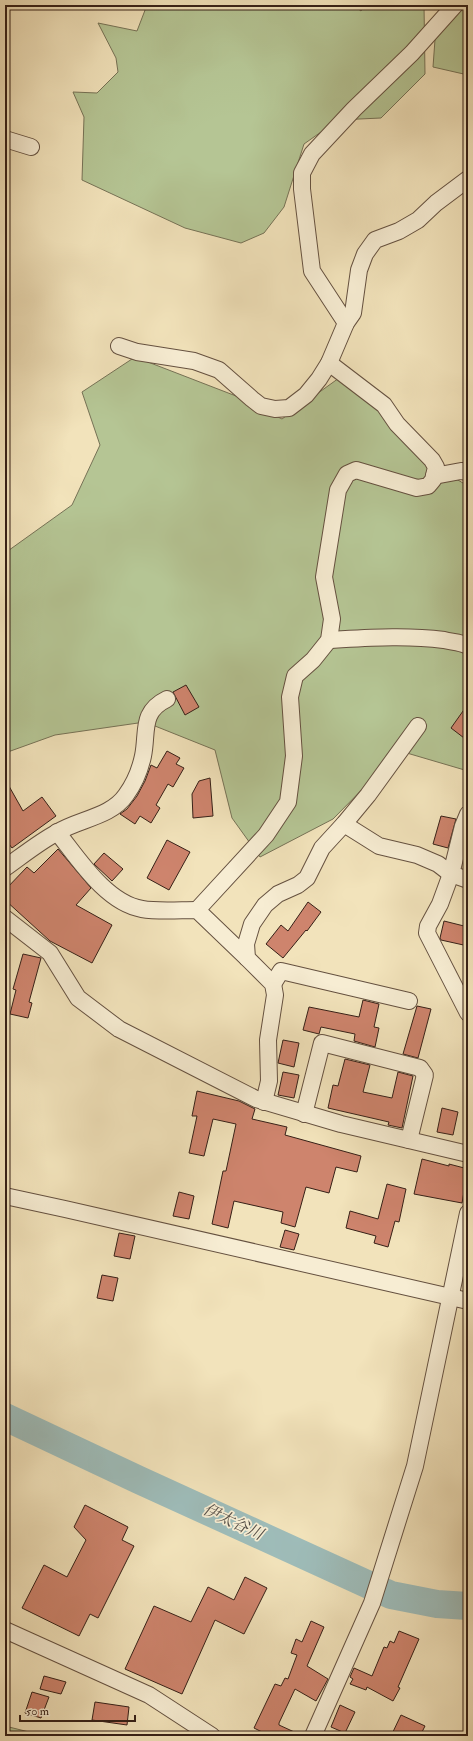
<svg xmlns="http://www.w3.org/2000/svg" width="473" height="1741" font-family="'IM FELL Double Pica','Noto Serif JP',serif">
	<rect width="100%" height="100%" fill="#f2e3bb"/>
	<filter id="stains"><feTurbulence type="fractalNoise" baseFrequency=".005" numOctaves="4"/><feColorMatrix values="0 0 0 0 .2 0 0 0 0 .09 0 0 0 0 .02 0 0 0 .5 -.17"/></filter>
	<radialGradient id="worn" r=".72"><stop offset=".6" stop-color="#630" stop-opacity="0"/><stop offset="1" stop-color="#630" stop-opacity=".3"/></radialGradient>
	<g fill="#b5c594" stroke="#767256">
		<path d="M 147,5 L 353,5 L 361,11 L 365,5 L 424,5 L 425,74 L 381,118 L 338,120 L 304,144 L 284,207 L 264,233 L 241,243 L 185,228 L 82,180 L 84,117 L 73,92 L 97,93 L 118,72 L 116,58 L 98,23 L 137,31 Z"/>
		<path d="M 462,5 L 468,5 L 468,75 L 433,67 L 436,26 Z"/>
		<path d="M 135,357 L 236,396 L 282,419 L 346,373 L 436,467 L 468,486 L 468,771 L 400,751 L 333,819 L 260,857 L 232,818 L 215,750 L 145,722 L 55,735 L 5,753 L 5,553 L 72,505 L 100,445 L 82,392 Z"/>
		<path d="M 5,1726 L 45,1736 L 5,1736 Z"/>
	</g>
	<g fill="none" stroke-linecap="round" stroke-linejoin="round">
		<path stroke="#9ebcb9" stroke-width="28" d="M 5,1417 L 139,1480 L 391,1595 L 437,1604 L 468,1606"/>
	</g>
	<g fill="#ce846d" stroke="#362017">
		<path d="M 186,685 L 199,707 L 185,715 L 173,692 Z"/>
		<path d="M 468,704 L 468,741 L 451,728 Z"/>
		<path d="M 167,751 L 180,758 L 176,764 L 184,768 L 173,787 L 168,784 L 156,805 L 160,808 L 151,823 L 140,816 L 135,824 L 120,814 L 127,809 L 137,796 L 145,781 L 151,765 L 157,768 Z"/>
		<path d="M 210,778 L 213,816 L 193,818 L 192,794 L 199,781 Z"/>
		<path d="M 5,779 L 23,811 L 42,797 L 56,816 L 12,848 L 5,839 Z"/>
		<path d="M 441,816 L 456,819 L 448,848 L 433,844 Z"/>
		<path d="M 167,840 L 190,852 L 169,890 L 147,878 Z"/>
		<path d="M 58,849 L 91,888 L 76,905 L 112,925 L 92,963 L 50,941 L 5,900 L 5,890 L 27,867 L 34,873 Z"/>
		<path d="M 104,853 L 123,869 L 112,881 L 94,864 Z"/>
		<path d="M 308,902 L 321,912 L 307,931 L 306,930 L 283,958 L 266,944 L 281,925 L 288,931 Z"/>
		<path d="M 444,921 L 468,927 L 468,946 L 441,940 L 440,938 Z"/>
		<path d="M 23,954 L 41,958 L 29,1002 L 32,1003 L 28,1018 L 10,1014 L 16,990 L 13,989 Z"/>
		<path d="M 363,1000 L 379,1004 L 374,1027 L 379,1028 L 375,1047 L 354,1041 L 355,1034 L 321,1027 L 319,1034 L 303,1030 L 309,1007 L 359,1017 Z"/>
		<path d="M 417,1006 L 431,1009 L 418,1058 L 403,1054 Z"/>
		<path d="M 283,1040 L 299,1043 L 294,1067 L 278,1063 Z"/>
		<path d="M 345,1059 L 370,1065 L 363,1092 L 392,1098 L 398,1072 L 413,1076 L 402,1128 L 388,1125 L 389,1122 L 328,1108 L 333,1085 L 338,1086 Z"/>
		<path d="M 283,1072 L 299,1075 L 294,1098 L 278,1095 Z"/>
		<path d="M 197,1091 L 239,1101 L 255,1109 L 252,1119 L 287,1127 L 285,1135 L 361,1156 L 357,1172 L 336,1167 L 329,1193 L 306,1187 L 295,1227 L 281,1223 L 283,1212 L 234,1201 L 228,1228 L 212,1224 L 223,1171 L 226,1171 L 236,1124 L 213,1119 L 204,1156 L 189,1153 L 197,1116 L 192,1116 Z"/>
		<path d="M 442,1108 L 458,1112 L 453,1135 L 437,1132 Z"/>
		<path d="M 422,1159 L 449,1166 L 449,1164 L 468,1169 L 462,1203 L 414,1194 Z"/>
		<path d="M 387,1184 L 406,1189 L 399,1222 L 395,1221 L 388,1247 L 374,1243 L 376,1236 L 346,1228 L 350,1211 L 378,1219 Z"/>
		<path d="M 179,1192 L 194,1196 L 189,1219 L 173,1216 Z"/>
		<path d="M 285,1230 L 299,1234 L 294,1250 L 280,1247 Z"/>
		<path d="M 119,1233 L 135,1236 L 130,1259 L 114,1256 Z"/>
		<path d="M 102,1275 L 118,1278 L 113,1301 L 97,1298 Z"/>
		<path d="M 85,1505 L 128,1527 L 122,1540 L 134,1546 L 98,1618 L 90,1614 L 79,1636 L 22,1608 L 44,1565 L 67,1577 L 86,1540 L 74,1527 Z"/>
		<path d="M 245,1577 L 267,1588 L 244,1634 L 215,1620 L 182,1694 L 125,1669 L 154,1606 L 191,1622 L 208,1587 L 234,1600 Z"/>
		<path d="M 311,1621 L 324,1627 L 307,1666 L 328,1679 L 316,1701 L 295,1689 L 279,1723 L 279,1725 L 303,1736 L 270,1736 L 254,1728 L 275,1684 L 281,1686 L 285,1678 L 288,1679 L 297,1655 L 291,1653 L 296,1639 L 302,1642 Z"/>
		<path d="M 399,1631 L 419,1639 L 398,1687 L 400,1688 L 393,1701 L 367,1687 L 366,1690 L 350,1684 L 353,1679 L 350,1677 L 354,1668 L 372,1676 L 384,1647 L 387,1648 L 390,1641 L 394,1643 Z"/>
		<path d="M 44,1676 L 66,1682 L 61,1694 L 40,1689 Z"/>
		<path d="M 32,1692 L 49,1697 L 41,1718 L 25,1713 Z"/>
		<path d="M 95,1702 L 129,1707 L 127,1725 L 92,1720 Z"/>
		<path d="M 340,1705 L 355,1712 L 345,1733 L 331,1727 Z"/>
		<path d="M 401,1715 L 425,1726 L 420,1736 L 391,1736 Z"/>
	</g>
	<g fill="none" stroke-linecap="round" stroke-linejoin="round">
		<defs>
			<g id="minor">
				<path d="M 5,139 L 31,147"/>
				<path d="M 346,323 L 312,271 L 302,189 L 302,173 L 312,154 L 354,109 L 412,53 L 455,5"/>
				<path d="M 119,346 L 137,352 L 194,361 L 219,370 L 252,399 L 261,406 L 275,409 L 289,408 L 306,395 L 319,379 L 329,363 L 346,323 L 353,313 L 359,270 L 365,254 L 375,240 L 399,231 L 418,220 L 436,203 L 468,179"/>
				<path d="M 434,476 L 461,471 L 468,472"/>
				<path d="M 329,640 C 367,638 405,635 444,640 C 452,642 461,642 468,646"/>
				<path d="M 468,814 L 463,826 L 451,874 L 440,904 L 428,926 L 427,933 L 468,1013"/>
				<path d="M 344,824 L 379,846 L 417,855 L 438,864 L 451,874 L 468,880"/>
				<path d="M 57,832 C 78,858 106,903 142,909 C 158,912 180,910 197,910 L 247,958"/>
				<path d="M 5,868 C 22,856 39,842 58,832 C 79,819 111,817 126,795 C 134,784 140,770 143,756 C 148,732 140,712 167,699"/>
				<path d="M 197,910 L 266,835 L 288,802 L 294,756 L 290,697 L 295,676 L 313,660 L 329,640 L 332,619 L 324,577 L 338,490 L 347,474 L 356,470 L 417,488 L 428,486 L 433,480 L 436,467 L 432,460 L 397,424 L 384,405 L 329,363"/>
				<path d="M 5,918 L 50,953 L 78,998 L 119,1029 L 256,1099 L 341,1124 L 468,1154"/>
				<path d="M 273,984 L 281,971 L 409,1001"/>
				<path d="M 264,1102 L 269,1081 L 268,1040 L 275,995 L 273,984 L 247,958 L 246,944 L 252,924 L 265,905 L 278,894 L 298,885 L 307,878 L 322,848 L 344,824 L 368,795 L 418,726"/>
				<path d="M 304,1114 L 322,1043 L 420,1068 L 425,1075 L 409,1140"/>
				<path d="M 5,1196 L 65,1209 L 468,1301"/>
				<path d="M 5,1630 L 149,1695 L 212,1736"/>
				<path d="M 313,1736 L 372,1603 L 415,1466 L 468,1213"/>
			</g>
		</defs>
		<use href="#minor" stroke="#655140" stroke-width="18"/>
		<use href="#minor" stroke="#f7edd3" stroke-width="16"/>
	</g>
	<g text-anchor="middle" dominant-baseline="central" stroke-width="3.5" stroke-linejoin="round" paint-order="stroke">
		<g font-size="16" font-style="italic" fill="#554f48" stroke="#f7edd3">
			<text transform="translate(233 1522) rotate(25)">伊太谷川</text>
		</g>
	</g>
	<rect width="473" height="1741" fill="none" stroke="#f2e3bb" stroke-width="20"/>
	<rect x="6" y="6" width="461" height="1729" fill="none" stroke="#362017" stroke-width="2"/>
	<rect x="10" y="10" width="453" height="1721" fill="none" stroke="#362017"/>
	<path d="M20 1715v6h115v-6" fill="none" stroke="#362017" stroke-width="2"/>
	<text x="26" y="1715" font-size="12" fill="#362017" stroke="#f7edd3" stroke-width="3" paint-order="stroke">50 m</text>
	<rect width="100%" height="100%" filter="url(#stains)"/>
	<rect width="100%" height="100%" fill="url(#worn)"/>
</svg>
